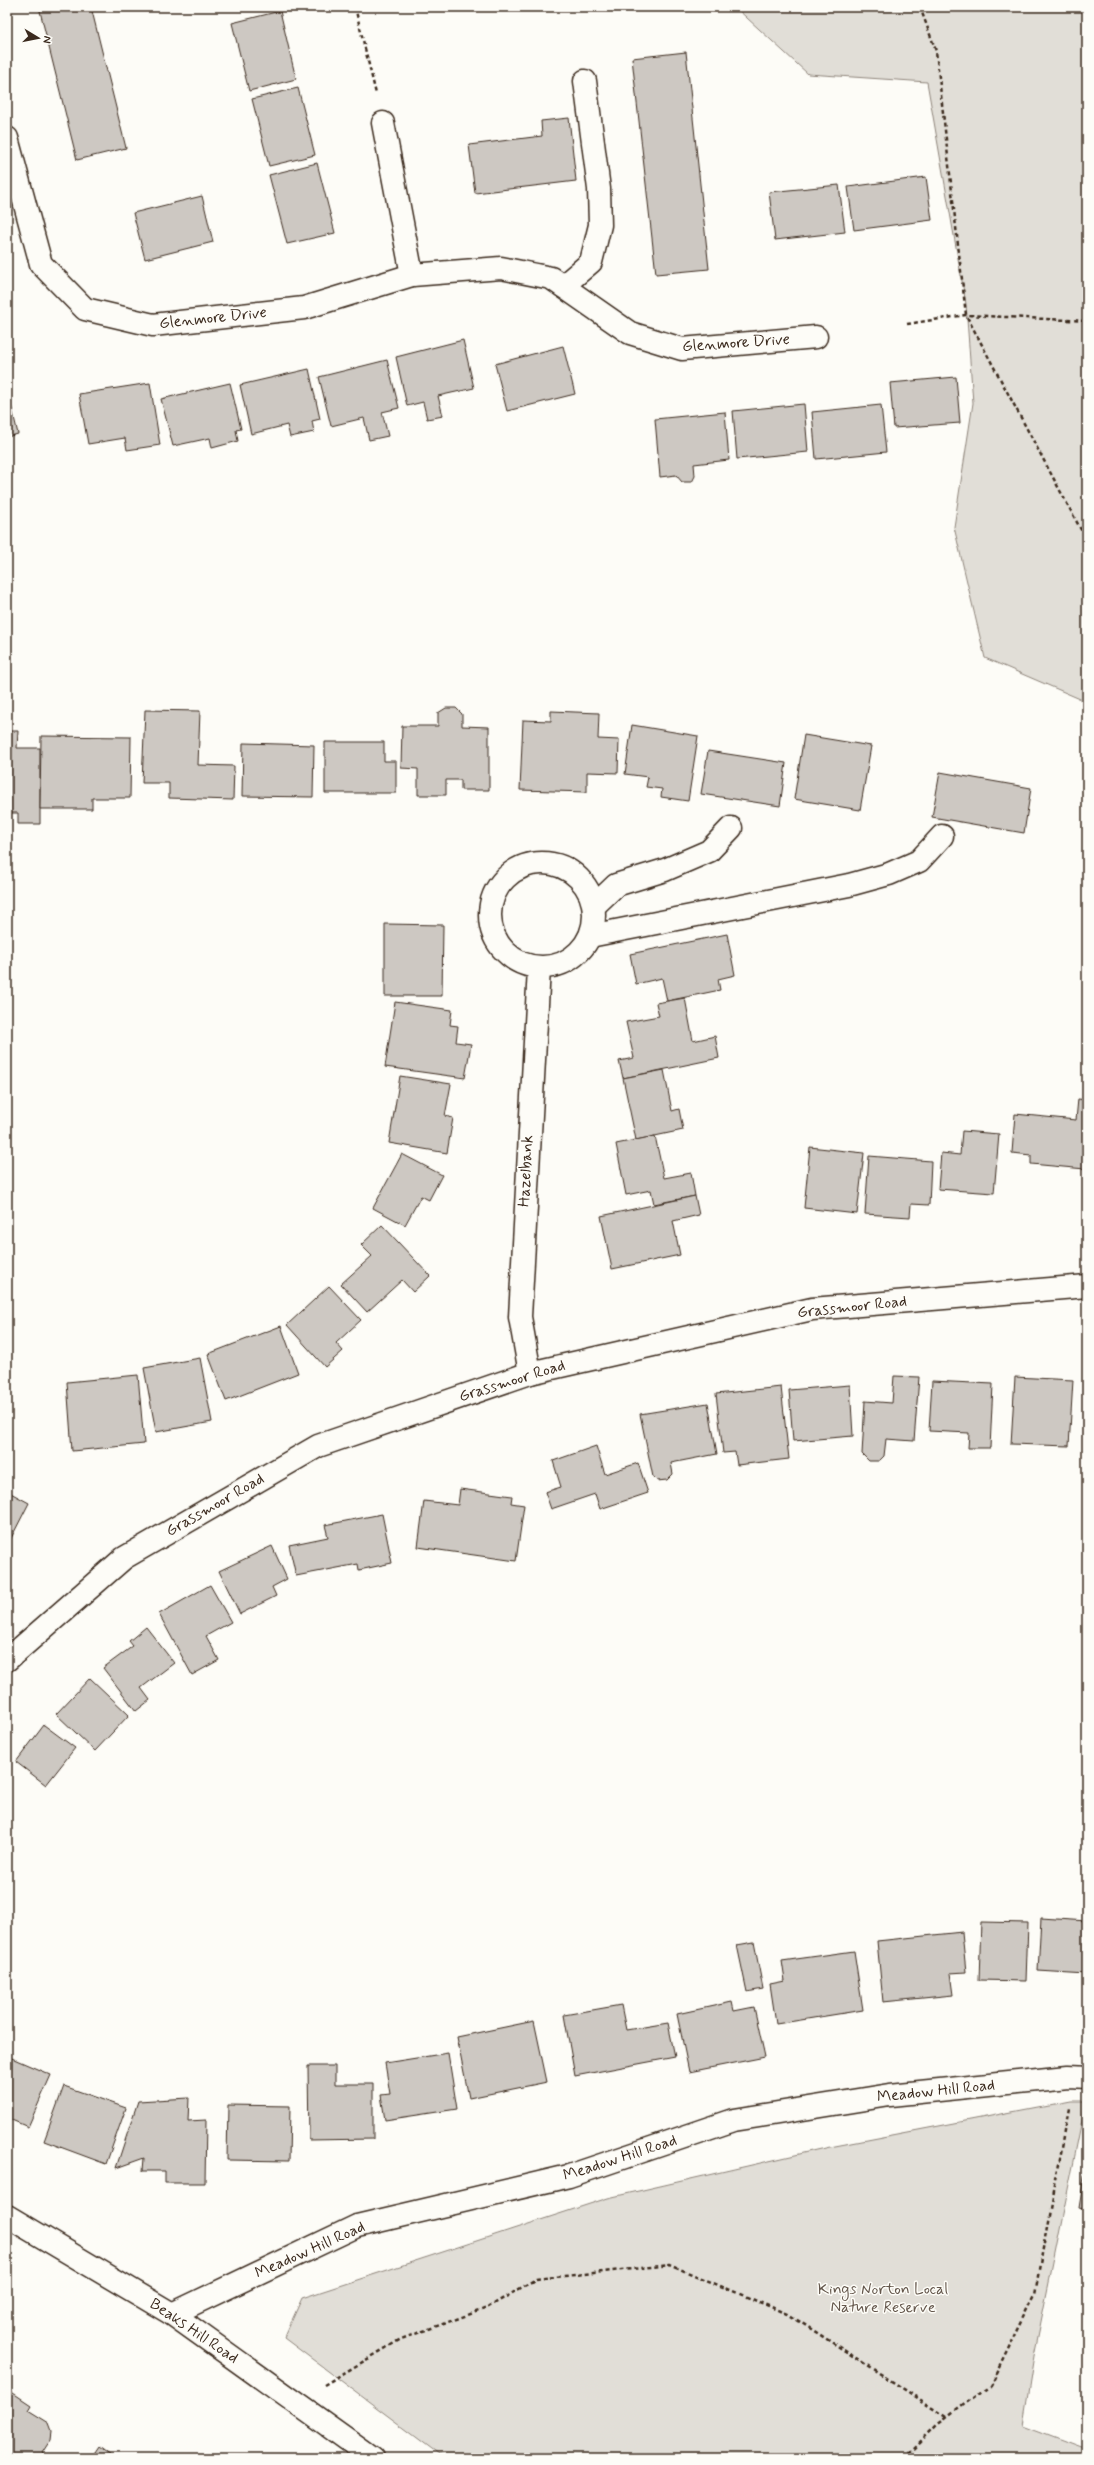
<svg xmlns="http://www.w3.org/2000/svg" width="1094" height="2465" font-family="Mynerve,sans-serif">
	<rect width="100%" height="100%" fill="#fdfcf7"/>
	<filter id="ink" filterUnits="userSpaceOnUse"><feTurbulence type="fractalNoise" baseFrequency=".025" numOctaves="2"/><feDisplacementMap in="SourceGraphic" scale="8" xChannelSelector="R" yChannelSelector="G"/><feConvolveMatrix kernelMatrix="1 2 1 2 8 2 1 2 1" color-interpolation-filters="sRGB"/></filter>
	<g filter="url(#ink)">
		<g fill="#e1ded7" stroke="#8e847a">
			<path d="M 735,7 L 1087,7 L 1087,702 L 985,658 L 954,527 L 973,403 L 966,304 L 927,82 L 808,74 Z"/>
			<path d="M 1069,2101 L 1086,2101 L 1034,2356 L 1023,2425 L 1087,2449 L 1087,2458 L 444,2458 L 284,2338 L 302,2298 L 608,2198 L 830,2147 Z"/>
		</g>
		<g fill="#cdc8c2" stroke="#3b2a1e">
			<path d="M 39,7 L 91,7 L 126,148 L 77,160 Z"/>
			<path d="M 280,11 L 296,79 L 249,91 L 232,23 Z"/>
			<path d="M 686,52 L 709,269 L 656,274 L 632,58 Z"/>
			<path d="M 298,88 L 315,155 L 269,166 L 252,99 Z"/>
			<path d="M 569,118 L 576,181 L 475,193 L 469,145 L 542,136 L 541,121 Z"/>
			<path d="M 317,163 L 335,233 L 287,244 L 269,175 Z"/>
			<path d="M 926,177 L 932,220 L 854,230 L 848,187 Z"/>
			<path d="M 839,185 L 845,232 L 775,240 L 769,192 Z"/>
			<path d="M 202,196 L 213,242 L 145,259 L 133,213 Z"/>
			<path d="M 463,340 L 474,388 L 438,396 L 443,416 L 427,419 L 423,402 L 407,406 L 396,357 Z"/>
			<path d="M 563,346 L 575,394 L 507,411 L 495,364 Z"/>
			<path d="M 387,360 L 399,408 L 382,412 L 388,436 L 369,440 L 364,418 L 331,426 L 319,377 Z"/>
			<path d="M 309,369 L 320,419 L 312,421 L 314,432 L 290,437 L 287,425 L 251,434 L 240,385 Z"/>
			<path d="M 956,377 L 960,423 L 894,428 L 890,383 Z"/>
			<path d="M 150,383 L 160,445 L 127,450 L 125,438 L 88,444 L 79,394 Z"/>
			<path d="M 230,383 L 241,429 L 236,430 L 238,441 L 212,448 L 210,438 L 173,446 L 161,399 Z"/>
			<path d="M 7,388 L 18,434 L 7,437 Z"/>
			<path d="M 804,404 L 808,452 L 737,459 L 733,411 Z"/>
			<path d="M 881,405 L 886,452 L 816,459 L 812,412 Z"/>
			<path d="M 725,412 L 729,460 L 694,464 L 695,476 L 692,482 L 682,482 L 676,475 L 660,477 L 655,419 Z"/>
			<path d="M 446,708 L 456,708 L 462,714 L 462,726 L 489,727 L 489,790 L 461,790 L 461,780 L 446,780 L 446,795 L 418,795 L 418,769 L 401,768 L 402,726 L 438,726 L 438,713 Z"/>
			<path d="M 145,710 L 200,711 L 198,765 L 234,766 L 233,800 L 169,798 L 169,783 L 142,783 Z"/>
			<path d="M 551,711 L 599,713 L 598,739 L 619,740 L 618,773 L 587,772 L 587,792 L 520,790 L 523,720 L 551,721 Z"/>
			<path d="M 632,725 L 698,736 L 688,801 L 661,797 L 662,789 L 646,787 L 648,777 L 625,774 Z"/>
			<path d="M 7,731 L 18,731 L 17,748 L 40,748 L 40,824 L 18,824 L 18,813 L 7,813 Z"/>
			<path d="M 804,735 L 871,746 L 860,810 L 794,799 Z"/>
			<path d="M 41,736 L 131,737 L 130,798 L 92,798 L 92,809 L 40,809 Z"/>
			<path d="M 325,742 L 384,742 L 384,761 L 396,761 L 396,793 L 325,793 Z"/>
			<path d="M 243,743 L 314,745 L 313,797 L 242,796 Z"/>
			<path d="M 708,751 L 786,763 L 780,806 L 701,794 Z"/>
			<path d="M 940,772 L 1031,788 L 1024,833 L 932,817 Z"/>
			<path d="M 385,924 L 443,925 L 442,996 L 385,996 Z"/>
			<path d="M 727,934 L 735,975 L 718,979 L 720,990 L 667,1001 L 662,978 L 636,984 L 630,954 Z"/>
			<path d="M 685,998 L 693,1041 L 715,1036 L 719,1058 L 623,1078 L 619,1061 L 634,1058 L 626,1022 L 659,1016 L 656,1003 Z"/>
			<path d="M 395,1002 L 452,1010 L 450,1025 L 458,1026 L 456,1042 L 471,1044 L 465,1078 L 385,1067 Z"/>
			<path d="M 664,1070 L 672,1111 L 679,1109 L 683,1130 L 636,1140 L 623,1078 Z"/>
			<path d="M 400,1076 L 451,1084 L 445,1116 L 453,1118 L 447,1153 L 389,1143 Z"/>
			<path d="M 1078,1099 L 1087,1100 L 1085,1169 L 1031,1164 L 1031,1155 L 1012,1153 L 1015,1114 L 1076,1120 Z"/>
			<path d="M 962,1131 L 999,1134 L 994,1193 L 938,1189 L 941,1153 L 960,1155 Z"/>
			<path d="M 655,1136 L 664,1178 L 691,1173 L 695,1196 L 654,1204 L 651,1190 L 626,1195 L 616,1144 Z"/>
			<path d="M 810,1147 L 864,1153 L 857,1214 L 804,1208 Z"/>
			<path d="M 402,1154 L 442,1175 L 429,1200 L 421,1196 L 405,1225 L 373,1208 Z"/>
			<path d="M 869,1156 L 931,1161 L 929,1205 L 911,1204 L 910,1217 L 865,1214 Z"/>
			<path d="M 695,1196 L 699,1215 L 673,1221 L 680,1255 L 612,1269 L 601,1216 Z"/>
			<path d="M 382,1225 L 430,1276 L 413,1292 L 402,1280 L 367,1312 L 341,1284 L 372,1256 L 361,1245 Z"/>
			<path d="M 329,1286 L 361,1320 L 336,1343 L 343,1351 L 325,1367 L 287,1325 Z"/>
			<path d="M 281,1326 L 298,1373 L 226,1401 L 208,1354 Z"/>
			<path d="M 200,1358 L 212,1422 L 156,1432 L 144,1368 Z"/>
			<path d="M 138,1375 L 144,1444 L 72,1451 L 67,1382 Z"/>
			<path d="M 894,1376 L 919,1377 L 914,1441 L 886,1439 L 884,1456 L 879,1461 L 869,1461 L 862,1454 L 865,1401 L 892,1403 Z"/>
			<path d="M 1015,1377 L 1073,1380 L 1069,1446 L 1011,1444 Z"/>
			<path d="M 932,1381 L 993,1384 L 990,1448 L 968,1448 L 969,1433 L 929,1431 Z"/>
			<path d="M 850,1385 L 853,1436 L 793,1441 L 789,1390 Z"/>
			<path d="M 781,1387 L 789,1459 L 737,1465 L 735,1452 L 723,1453 L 716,1394 Z"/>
			<path d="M 1087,1394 L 1087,1418 L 1084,1418 Z"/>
			<path d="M 708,1403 L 717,1454 L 671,1463 L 673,1474 L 667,1480 L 657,1481 L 653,1477 L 640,1414 Z"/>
			<path d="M 596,1446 L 605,1474 L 638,1463 L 648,1493 L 600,1509 L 595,1494 L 551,1509 L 545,1492 L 561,1487 L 553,1461 Z"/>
			<path d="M 460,1489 L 512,1496 L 511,1503 L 524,1505 L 516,1561 L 418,1547 L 424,1501 L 458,1505 Z"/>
			<path d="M 7,1491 L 29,1503 L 7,1546 Z"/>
			<path d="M 382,1514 L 392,1563 L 359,1570 L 358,1564 L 296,1576 L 289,1545 L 328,1537 L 325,1525 Z"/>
			<path d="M 272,1546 L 287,1579 L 272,1587 L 276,1596 L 240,1614 L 219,1571 Z"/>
			<path d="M 210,1585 L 231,1622 L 206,1636 L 219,1660 L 192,1675 L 159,1614 Z"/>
			<path d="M 146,1627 L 174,1663 L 141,1688 L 150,1700 L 136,1711 L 103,1668 L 133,1646 L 129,1641 Z"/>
			<path d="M 90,1678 L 129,1715 L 95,1751 L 56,1714 Z"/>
			<path d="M 44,1725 L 75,1748 L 46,1785 L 16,1762 Z"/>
			<path d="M 1041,1918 L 1087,1921 L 1087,1974 L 1038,1971 Z"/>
			<path d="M 981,1922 L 1028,1923 L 1026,1981 L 979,1980 Z"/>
			<path d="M 962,1932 L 966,1972 L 950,1973 L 953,1995 L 883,2002 L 877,1941 Z"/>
			<path d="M 754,1942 L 763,1989 L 747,1992 L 737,1945 Z"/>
			<path d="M 854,1951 L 863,2010 L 776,2024 L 770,1984 L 785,1981 L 782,1961 Z"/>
			<path d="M 732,2002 L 734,2011 L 754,2007 L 765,2057 L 689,2072 L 677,2014 Z"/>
			<path d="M 621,2005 L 626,2030 L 668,2023 L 675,2057 L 575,2076 L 564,2015 Z"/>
			<path d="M 534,2021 L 547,2082 L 469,2098 L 457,2037 Z"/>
			<path d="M 448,2053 L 457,2109 L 385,2120 L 381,2095 L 390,2094 L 385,2063 Z"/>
			<path d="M 7,2056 L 51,2075 L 28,2127 L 7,2118 Z"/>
			<path d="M 308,2066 L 335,2066 L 335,2084 L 373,2084 L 373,2139 L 309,2140 Z"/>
			<path d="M 64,2086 L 126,2108 L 106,2164 L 44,2141 Z"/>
			<path d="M 189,2098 L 188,2121 L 206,2120 L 205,2183 L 165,2183 L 165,2171 L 143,2171 L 144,2158 L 116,2168 L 138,2101 Z"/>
			<path d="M 228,2105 L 290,2106 L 289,2161 L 227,2160 Z"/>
			<path d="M 1087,2159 L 1087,2210 L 1079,2208 Z"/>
			<path d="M 7,2389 L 31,2405 L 28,2410 L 49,2423 L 52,2431 L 51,2439 L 42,2453 L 49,2458 L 7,2458 Z"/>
			<path d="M 99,2446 L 115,2458 L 91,2458 Z"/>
		</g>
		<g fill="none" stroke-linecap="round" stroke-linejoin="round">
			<defs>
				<g id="minor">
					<path d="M 383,123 L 412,275"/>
					<path d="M 7,138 L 41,264 L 85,309 L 153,325 L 304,308 L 412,275 L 501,268 L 551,278 L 630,333 L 682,349 L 816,337"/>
					<path d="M 563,286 L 591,262 L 600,225 L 599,189 L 585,81"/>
					<circle cx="542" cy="915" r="52"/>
					<path d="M 594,906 L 616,885 L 665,870 L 709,851 L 731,828"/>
					<path d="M 590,936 L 849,885 L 889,874 L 919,861 L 942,836"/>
					<path d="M 530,1373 L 520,1317 L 539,968"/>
					<path d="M 7,1660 L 124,1558 L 318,1446 L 530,1373 L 812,1309 L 1087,1286"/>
					<path d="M 7,2216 L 172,2314 L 373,2458"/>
					<path d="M 172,2314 L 357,2226 L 569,2176 L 734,2120 L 890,2095 L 1068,2077 L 1087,2078"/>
				</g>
			</defs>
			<use href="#minor" stroke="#3b2a1e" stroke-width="25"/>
			<g stroke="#3b2a1e" stroke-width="2.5" stroke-dasharray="4 3" stroke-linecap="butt">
				<path d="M 355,7 L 376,94"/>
				<path d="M 920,7 L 936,51 L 966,315 L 1087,541"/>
				<path d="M 907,324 L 966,315 L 1087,321"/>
				<path d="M 324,2385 L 401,2339 L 487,2308 L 536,2279 L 670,2265 L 788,2314 L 947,2417"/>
				<path d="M 904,2458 L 937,2425 L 990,2385 L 1035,2293 L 1068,2108"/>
			</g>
			<use href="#minor" stroke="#fdfcf7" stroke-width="22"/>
		</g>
	</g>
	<g text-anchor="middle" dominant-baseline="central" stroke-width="3" stroke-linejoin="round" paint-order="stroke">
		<g font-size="16" fill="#3b2a1e" stroke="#fdfcf7">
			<text transform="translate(213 318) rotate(-6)">Glenmore Drive</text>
			<text transform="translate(736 343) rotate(-4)">Glenmore Drive</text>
			<text transform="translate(526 1171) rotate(-87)">Hazelbank</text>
			<text transform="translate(852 1307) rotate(-6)">Grassmoor Road</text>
			<text transform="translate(512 1381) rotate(-17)">Grassmoor Road</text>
			<text transform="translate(215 1505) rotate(-30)">Grassmoor Road</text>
			<text transform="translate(936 2091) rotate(-6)">Meadow Hill Road</text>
			<text transform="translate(620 2158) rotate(-18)">Meadow Hill Road</text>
			<text transform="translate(310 2250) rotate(-24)">Meadow Hill Road</text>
			<text transform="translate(194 2331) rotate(34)">Beaks Hill Road</text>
		</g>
		<g font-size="16" fill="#64574c" stroke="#fdfcf7">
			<text x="883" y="2289">Kings Norton Local<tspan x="883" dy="18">Nature Reserve</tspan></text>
		</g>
	</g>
	<rect width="1094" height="2465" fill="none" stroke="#fdfcf7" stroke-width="24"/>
	<rect x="12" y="12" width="1070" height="2441" fill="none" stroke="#3b2a1e" stroke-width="1.5" filter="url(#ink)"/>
	<g transform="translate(38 38) rotate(100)" stroke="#fdfcf7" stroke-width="3" paint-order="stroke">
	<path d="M0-3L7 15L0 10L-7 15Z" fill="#3b2a1e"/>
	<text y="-6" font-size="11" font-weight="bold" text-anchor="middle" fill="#3b2a1e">N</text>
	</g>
</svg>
